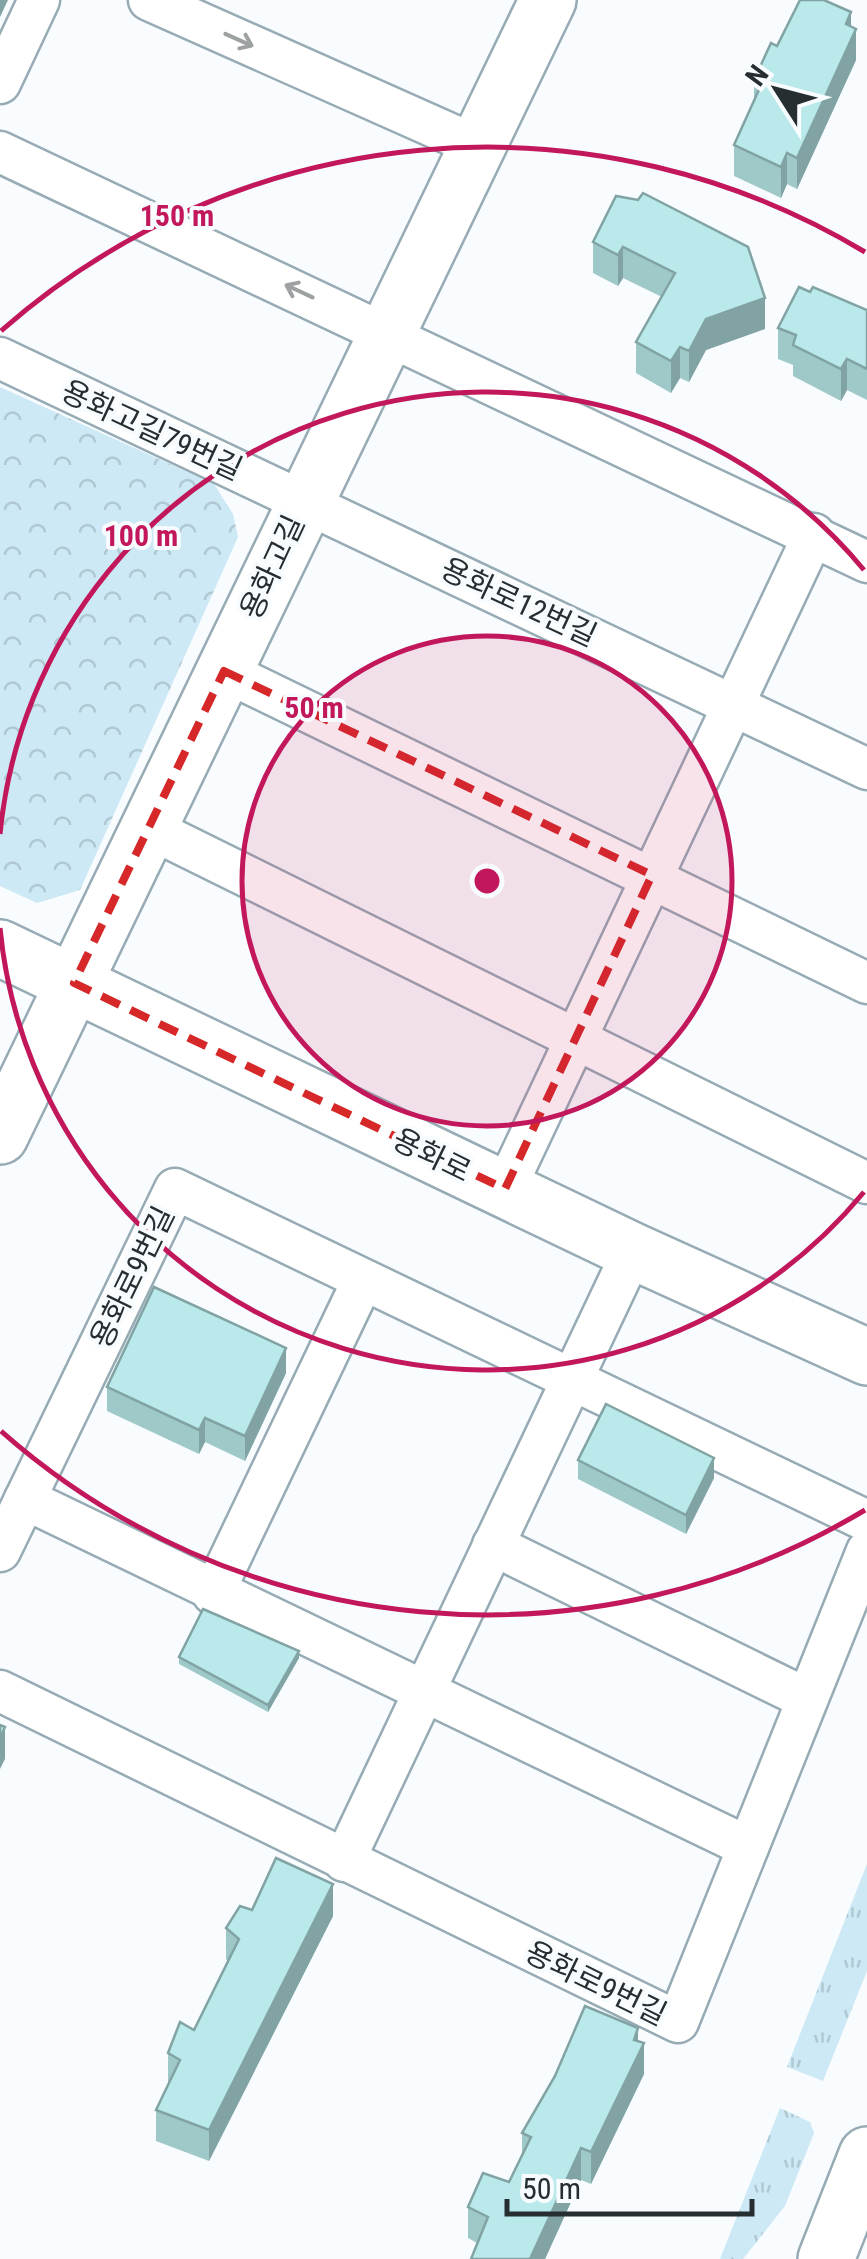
<svg xmlns="http://www.w3.org/2000/svg" width="867" height="2259" font-family="'Roboto Condensed','Noto Sans KR',sans-serif">
	<defs>
		<pattern id="grass-tufts" width="24" height="20" patternUnits="userSpaceOnUse" patternTransform="scale(2.5)"><rect width="24" height="20" fill="#cde9f5"/><path d="M3 7l-1-3M5 7V3M7 7l1-3M15 17l-1-3M17 17v-4M19 17l1-3" fill="none" stroke="#b0c8d2"/></pattern>
		<pattern id="park-crowns" width="20" height="18" patternUnits="userSpaceOnUse" patternTransform="scale(2.5)"><rect width="20" height="18" fill="#cde9f5"/><path d="M2 6a3 3 0 1 1 6 0M12 15a3 3 0 1 1 6 0" fill="none" stroke="#b0c8d2"/></pattern>
	</defs>
	<rect width="100%" height="100%" fill="#f8fcfe"/>
	<g fill="url(#grass-tufts)">
		<path d="M 867,1864 L 867,1971 L 823,2081 L 787,2067 Z"/>
		<path d="M 780,2108 L 810,2122 L 814,2133 L 785,2206 L 743,2259 L 720,2259 Z"/>
	</g>
	<path fill="url(#park-crowns)" d="M 0,387 L 214,484 L 233,514 L 238,537 L 80,890 L 37,903 L 0,886 Z"/>
	<g fill="none" stroke-linecap="round" stroke-linejoin="round">
		<defs>
			<g id="street">
				<path d="M 149,0 L 477,146"/>
				<path d="M 0,83 L 39,0"/>
				<path d="M 0,152 L 867,562"/>
				<path d="M 0,358 L 867,769"/>
				<path d="M 224,671 L 867,983"/>
				<path d="M 149,828 L 867,1183"/>
				<path d="M 505,1189 L 814,534"/>
				<path d="M 25,1499 L 748,1847"/>
				<path d="M 493,1545 L 805,1698"/>
				<path d="M 0,1551 L 175,1189 L 867,1521"/>
				<path d="M 213,1594 L 363,1280"/>
				<path d="M 0,1691 L 678,2022 L 867,1551"/>
				<path d="M 344,1861 L 633,1251"/>
			</g>
			<g id="secondary">
				<path d="M 0,948 L 633,1251 L 867,1357"/>
				<path d="M 0,1136 L 548,0"/>
				<path d="M 826,2259 L 867,2155"/>
			</g>
		</defs>
		<use href="#street" stroke="#96abb4" stroke-width="45"/>
		<use href="#secondary" stroke="#96abb4" stroke-width="60"/>
		<use href="#street" stroke="#fff" stroke-width="40"/>
		<use href="#secondary" stroke="#fff" stroke-width="55"/>
	</g>
	<g fill="#9fc8c9">
		<path d="M 851,27 L 856,60 L 797,189 L 787,184 L 781,198 L 734,176 L 734,145 L 754,101 L 754,80 L 777,46 Z"/>
		<path d="M 616,196 L 765,329 L 706,350 L 689,382 L 680,378 L 671,393 L 636,373 L 636,342 L 662,297 L 623,278 L 618,286 L 593,273 L 593,242 Z"/>
		<path d="M 810,292 L 867,310 L 867,400 L 847,390 L 841,401 L 793,376 L 793,365 L 778,359 L 778,328 Z"/>
		<path d="M 286,1373 L 245,1461 L 205,1442 L 199,1454 L 107,1411 L 107,1387 Z"/>
		<path d="M 578,1460 L 714,1478 L 686,1534 L 578,1479 Z"/>
		<path d="M 179,1657 L 299,1658 L 268,1712 L 179,1664 Z"/>
		<path d="M 252,1910 L 333,1916 L 209,2161 L 156,2141 L 156,2110 L 168,2084 L 168,2053 L 194,2030 L 228,1961 L 226,1959 L 226,1928 Z"/>
		<path d="M 638,2041 L 644,2074 L 591,2184 L 581,2180 L 545,2259 L 471,2259 L 477,2243 L 468,2238 L 468,2207 L 509,2182 L 522,2155 L 522,2133 L 555,2076 Z"/>
	</g>
	<g fill="#82a3a4">
		<path d="M 0,0 L 8,0 L 0,17 Z"/>
		<path d="M 851,12 L 851,39 L 856,29 L 856,60 L 797,189 L 797,158 Z"/>
		<path d="M 787,153 L 787,184 L 781,198 L 781,167 Z"/>
		<path d="M 623,247 L 623,278 L 618,286 L 618,255 Z"/>
		<path d="M 765,298 L 765,329 L 706,350 L 689,382 L 689,351 L 706,319 Z"/>
		<path d="M 680,347 L 680,378 L 671,393 L 671,361 Z"/>
		<path d="M 847,359 L 847,390 L 841,401 L 841,369 Z"/>
		<path d="M 286,1348 L 286,1373 L 245,1461 L 245,1436 Z"/>
		<path d="M 205,1418 L 205,1442 L 199,1454 L 199,1430 Z"/>
		<path d="M 714,1458 L 714,1478 L 686,1534 L 686,1515 Z"/>
		<path d="M 299,1651 L 299,1658 L 268,1712 L 268,1705 Z"/>
		<path d="M 5,1727 L 5,1759 L 0,1769 L 0,1738 Z"/>
		<path d="M 333,1884 L 333,1916 L 209,2161 L 209,2130 Z"/>
		<path d="M 638,2028 L 638,2056 L 644,2043 L 644,2074 L 591,2184 L 591,2152 Z"/>
		<path d="M 581,2148 L 581,2180 L 545,2259 L 530,2259 Z"/>
	</g>
	<g fill="#b9e9ea" stroke="#82a3a4" stroke-width="2.5">
		<path d="M 800,0 L 824,0 L 851,12 L 846,24 L 856,29 L 797,158 L 787,153 L 781,167 L 734,145 L 762,83 L 754,80 L 771,43 L 777,46 Z"/>
		<path d="M 643,193 L 748,247 L 765,298 L 706,319 L 689,351 L 680,347 L 671,361 L 636,342 L 675,273 L 623,247 L 618,255 L 593,242 L 616,196 L 638,200 Z"/>
		<path d="M 799,287 L 810,292 L 813,287 L 867,310 L 867,369 L 847,359 L 841,369 L 793,345 L 796,335 L 778,328 Z"/>
		<path d="M 154,1287 L 286,1348 L 245,1436 L 205,1418 L 199,1430 L 107,1387 Z"/>
		<path d="M 606,1404 L 714,1458 L 686,1515 L 578,1460 Z"/>
		<path d="M 203,1609 L 299,1651 L 268,1705 L 179,1657 Z"/>
		<path d="M 0,1725 L 5,1727 L 0,1738 Z"/>
		<path d="M 276,1858 L 333,1884 L 209,2130 L 156,2110 L 180,2060 L 168,2053 L 180,2022 L 194,2030 L 239,1939 L 226,1928 L 240,1906 L 252,1910 Z"/>
		<path d="M 585,2006 L 638,2028 L 634,2040 L 644,2043 L 591,2152 L 581,2148 L 530,2259 L 471,2259 L 488,2217 L 468,2207 L 483,2173 L 509,2182 L 531,2137 L 522,2133 L 555,2076 Z"/>
	</g>
	<defs><path id="oneway-shaft" d="M-6 0H5M1.5-3L5.5 0L1.5 3" fill="none" stroke-width="1.6" stroke-linecap="round" stroke-linejoin="round" transform="scale(2.5)"/></defs>
	<g stroke="#9da1a2">
		<use href="#oneway-shaft" transform="translate(239 40) rotate(24)"/>
		<use href="#oneway-shaft" transform="translate(299 291) rotate(-155)"/>
	</g>
	<path fill="none" stroke="#d62828" stroke-width="8" stroke-dasharray="20 12" stroke-linejoin="round" d="M 224,671 L 652,875 L 505,1189 L 74,983 Z"/>
	<circle cx="487" cy="881" r="245" fill="#c2185b" fill-opacity=".12"/>
	<g fill="none" stroke="#c2185b" stroke-width="5">
		<circle cx="487" cy="881" r="245"/>
		<path d="M864 1192A489 489 0 0 1 0 928M0 834A489 489 0 0 1 864 570"/>
		<path d="M865 1510A734 734 0 0 1 1 1431M1 331A734 734 0 0 1 865 252"/>
	</g>
	<g text-anchor="middle" dominant-baseline="central" stroke-width="8" stroke-linejoin="round" paint-order="stroke">
		<g font-size="30" fill="#262e31" stroke="#f8fcfe">
			<text transform="translate(152 430) rotate(25)">용화고길79번길</text>
			<text transform="translate(272 567) rotate(-65)">용화고길</text>
			<text transform="translate(519 602) rotate(25)">용화로12번길</text>
			<text transform="translate(432 1155) rotate(26)">용화로</text>
			<text transform="translate(132 1277) rotate(-64)">용화로9번길</text>
			<text transform="translate(596 1983) rotate(26)">용화로9번길</text>
		</g>
	</g>
	<circle cx="487" cy="881" r="15" fill="#c2185b" stroke="#f8fcfe" stroke-width="5"/>
	<g font-size="30" text-anchor="middle" font-weight="bold" fill="#c2185b" stroke="#f8fcfe" stroke-width="8" stroke-linejoin="round" paint-order="stroke">
		<text x="177" y="226">150 m</text>
		<text x="141" y="546">100 m</text>
		<text x="314" y="718">50 m</text>
	</g>
	<g transform="translate(777 90) rotate(306)" stroke="#f8fcfe" stroke-width="8" paint-order="stroke">
	<path d="M0-8L18 38L0 25L-18 38Z" fill="#262e31"/>
	<text y="-15" font-size="28" font-weight="bold" text-anchor="middle" fill="#262e31">N</text>
	</g>
	<path d="M507 2199v15h245v-15" fill="none" stroke="#262e31" stroke-width="5"/>
	<text x="522" y="2199" font-size="30" fill="#262e31" stroke="#f8fcfe" stroke-width="8" paint-order="stroke">50 m</text>
</svg>
